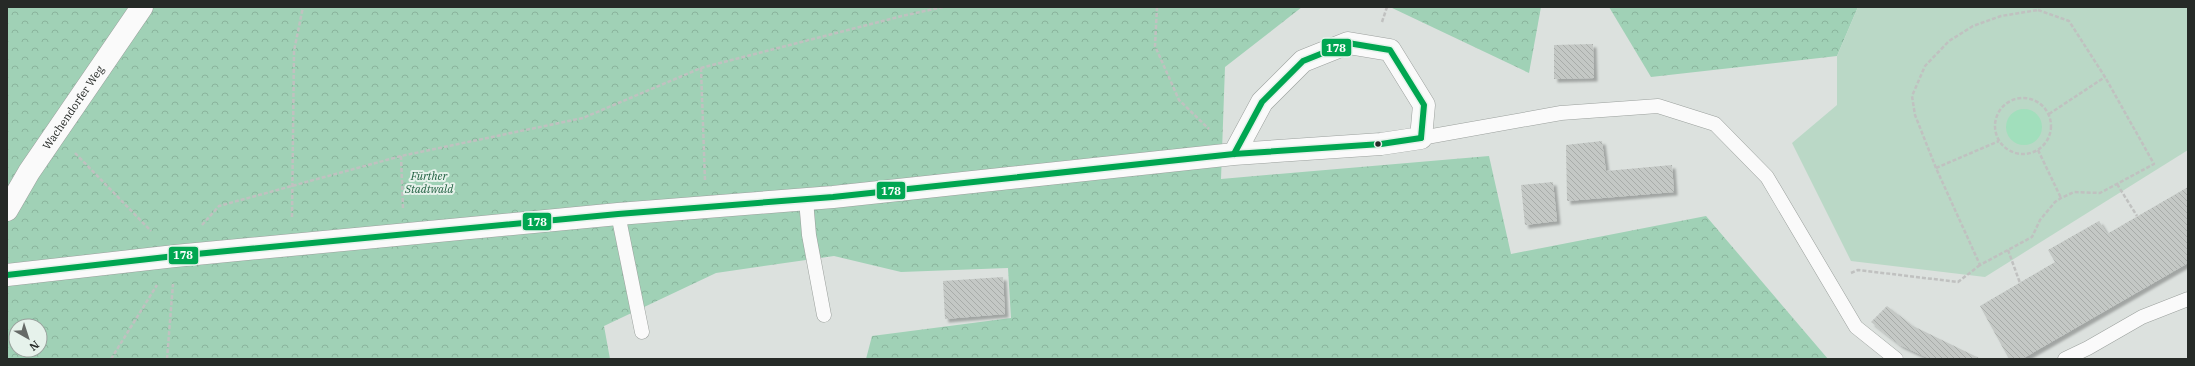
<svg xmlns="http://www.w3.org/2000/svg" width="2195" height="366" font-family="'IBM Plex Serif',serif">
	<defs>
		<pattern id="forest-crowns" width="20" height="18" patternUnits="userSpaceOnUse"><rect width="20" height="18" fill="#a0d1b6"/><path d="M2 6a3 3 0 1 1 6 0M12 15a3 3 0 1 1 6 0" fill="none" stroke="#8ab49c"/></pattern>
		<pattern id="building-back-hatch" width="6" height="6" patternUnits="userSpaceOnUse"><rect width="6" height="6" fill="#c4c8c5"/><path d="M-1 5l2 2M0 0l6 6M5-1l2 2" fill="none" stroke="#a8aca9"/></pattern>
		<filter id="shadow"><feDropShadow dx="3.5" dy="3.5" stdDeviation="1" flood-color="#0004"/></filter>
	</defs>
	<rect width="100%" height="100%" fill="#dce1de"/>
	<g fill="url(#forest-crowns)" fill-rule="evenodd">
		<path d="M 7,7 L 1302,7 L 1225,67 L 1221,179 L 1489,156 L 1511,254 L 1706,216 L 1828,359 L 866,359 L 872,336 L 1011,318 L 1008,268 L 901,272 L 834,256 L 716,273 L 604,326 L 610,359 L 7,359 ZM 16,326 L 40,326 L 40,350 L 16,350 Z"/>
		<path d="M 1390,7 L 1541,7 L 1529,73 Z"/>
		<path d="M 1609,7 L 1858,7 L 1837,56 L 1651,77 Z"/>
	</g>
	<path fill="#bad8c6" d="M 1858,7 L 2188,7 L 2188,150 L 1985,277 L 1851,261 L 1792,143 L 1837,105 L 1837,56 Z"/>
	<circle fill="#a1dfbc" cx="2024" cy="127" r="18"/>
	<g fill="url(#building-back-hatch)" filter="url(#shadow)">
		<path d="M 1593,44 L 1594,78 L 1554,79 L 1554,45 Z"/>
		<path d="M 1602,141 L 1606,171 L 1672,165 L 1674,192 L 1567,201 L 1566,145 Z"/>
		<path d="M 1553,182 L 1557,221 L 1525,225 L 1521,185 Z"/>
		<path d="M 2188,187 L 2188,263 L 2022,359 L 2009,359 L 1980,306 L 2055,262 L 2048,250 L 2099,221 L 2107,234 Z"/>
		<path d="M 1003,277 L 1005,314 L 945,319 L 943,281 Z"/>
		<path d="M 1887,306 L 1913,326 L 1981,359 L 1930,359 L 1900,345 L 1871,322 Z"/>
	</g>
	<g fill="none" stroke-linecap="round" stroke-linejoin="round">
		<defs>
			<g id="service">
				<path d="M 1421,138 L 1561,113 L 1658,106 L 1715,124 L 1767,177 L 1856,327 L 1896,359"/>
				<path d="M 806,200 L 809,235 L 824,315"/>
				<path d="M 618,214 L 642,332"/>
				<path d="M 2065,359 L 2088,348 L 2142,317 L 2188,299"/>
			</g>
			<path id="minor" d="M 7,275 L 175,256 L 618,214 L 833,197 L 1234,154 L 1381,144 L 1421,138 L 1424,105 L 1390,50 L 1348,43 L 1303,61 L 1262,102 L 1234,154"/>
			<g id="tertiary">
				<path id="s1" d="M 7,210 L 29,172 L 142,7"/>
			</g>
		</defs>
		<use href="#service" stroke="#9ba09d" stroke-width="15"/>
		<use href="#minor" stroke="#9ba09d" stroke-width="23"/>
		<use href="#tertiary" stroke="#9ba09d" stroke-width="23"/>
		<g stroke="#c0c1c0" stroke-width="2.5" stroke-dasharray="4 2" stroke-linecap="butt">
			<path d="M 1157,7 L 1155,46 L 1179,100 L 1209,129"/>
			<path d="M 2038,10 L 2069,21 L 2105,77 L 2154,164 L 2100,193 L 2074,192 L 2061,198 L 2055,202 L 2040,220 L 2032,237 L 1980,265 L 1936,168 L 1915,115 L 1912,96 L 1925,66 L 1949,41 L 1973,26 L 2001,16 Z"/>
			<path d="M 1382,22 L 1387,7"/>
			<path d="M 701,68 L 705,181"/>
			<circle cx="2023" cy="126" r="28"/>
			<path d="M 2049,114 L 2105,77"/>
			<path d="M 2038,150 L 2061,198"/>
			<path d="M 75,153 L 151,231"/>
			<path d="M 401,156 L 403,208"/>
			<path d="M 1936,168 L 1999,141"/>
			<path d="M 2117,184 L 2137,216"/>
			<path d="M 292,217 L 294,51 L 303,7"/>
			<path d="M 202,225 L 219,206 L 401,156 L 583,118 L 701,68 L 902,16 L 943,7"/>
			<path d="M 2008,250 L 2020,283"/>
			<path d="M 1851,273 L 1858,270 L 1958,282 L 1980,265"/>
			<path d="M 111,359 L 157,285"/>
			<path d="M 167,359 L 173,284"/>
		</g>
		<use href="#service" stroke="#fafafa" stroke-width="14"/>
		<use href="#minor" stroke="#fafafa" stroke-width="22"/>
		<use href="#tertiary" stroke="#fafafa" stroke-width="22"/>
		<defs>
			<g id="bus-1">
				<path d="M 1234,154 L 1262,102 L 1303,61 L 1348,43 L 1390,50 L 1424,105 L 1421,138"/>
				<path d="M 7,275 L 175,256 L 618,214 L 833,197 L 1234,154 L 1381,144 L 1421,138"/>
			</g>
		</defs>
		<use href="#bus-1" stroke="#e6f2eb" stroke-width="9"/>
		<use href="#bus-1" stroke="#00a651" stroke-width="6"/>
	</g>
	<circle fill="#262a27" stroke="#e6f2eb" stroke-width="1.5" cx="1378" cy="144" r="3.5"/>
	<g text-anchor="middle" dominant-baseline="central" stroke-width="4" stroke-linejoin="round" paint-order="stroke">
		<g font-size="11" fill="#262a27" stroke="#e6f2eb">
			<text stroke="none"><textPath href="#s1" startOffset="122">Wachendorfer Weg</textPath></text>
		</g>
		<g font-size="11" font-style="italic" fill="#1d5d3e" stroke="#e6f2eb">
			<text x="429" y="176">Fürther<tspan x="429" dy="13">Stadtwald</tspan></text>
		</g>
	</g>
	<g stroke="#e6f2eb" stroke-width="1.5">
		<rect x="1321" y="38" width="31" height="19" rx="4" fill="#00a651"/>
		<rect x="876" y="181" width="30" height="19" rx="4" fill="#00a651"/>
		<rect x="522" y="212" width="30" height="19" rx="4" fill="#00a651"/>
		<rect x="168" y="246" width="31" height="19" rx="4" fill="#00a651"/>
	</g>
	<g font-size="11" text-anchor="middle" font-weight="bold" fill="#fff">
		<text x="1336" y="52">178</text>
		<text x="891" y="195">178</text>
		<text x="537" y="226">178</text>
		<text x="183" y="259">178</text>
	</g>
	<rect width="2195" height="366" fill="none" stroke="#262a27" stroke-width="16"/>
	<g transform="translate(28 338) rotate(141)"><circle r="19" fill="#e6f2eb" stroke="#99a29d"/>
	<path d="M0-3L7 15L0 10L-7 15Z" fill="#666a67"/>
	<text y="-6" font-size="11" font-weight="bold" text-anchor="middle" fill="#262a27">N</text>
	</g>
</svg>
